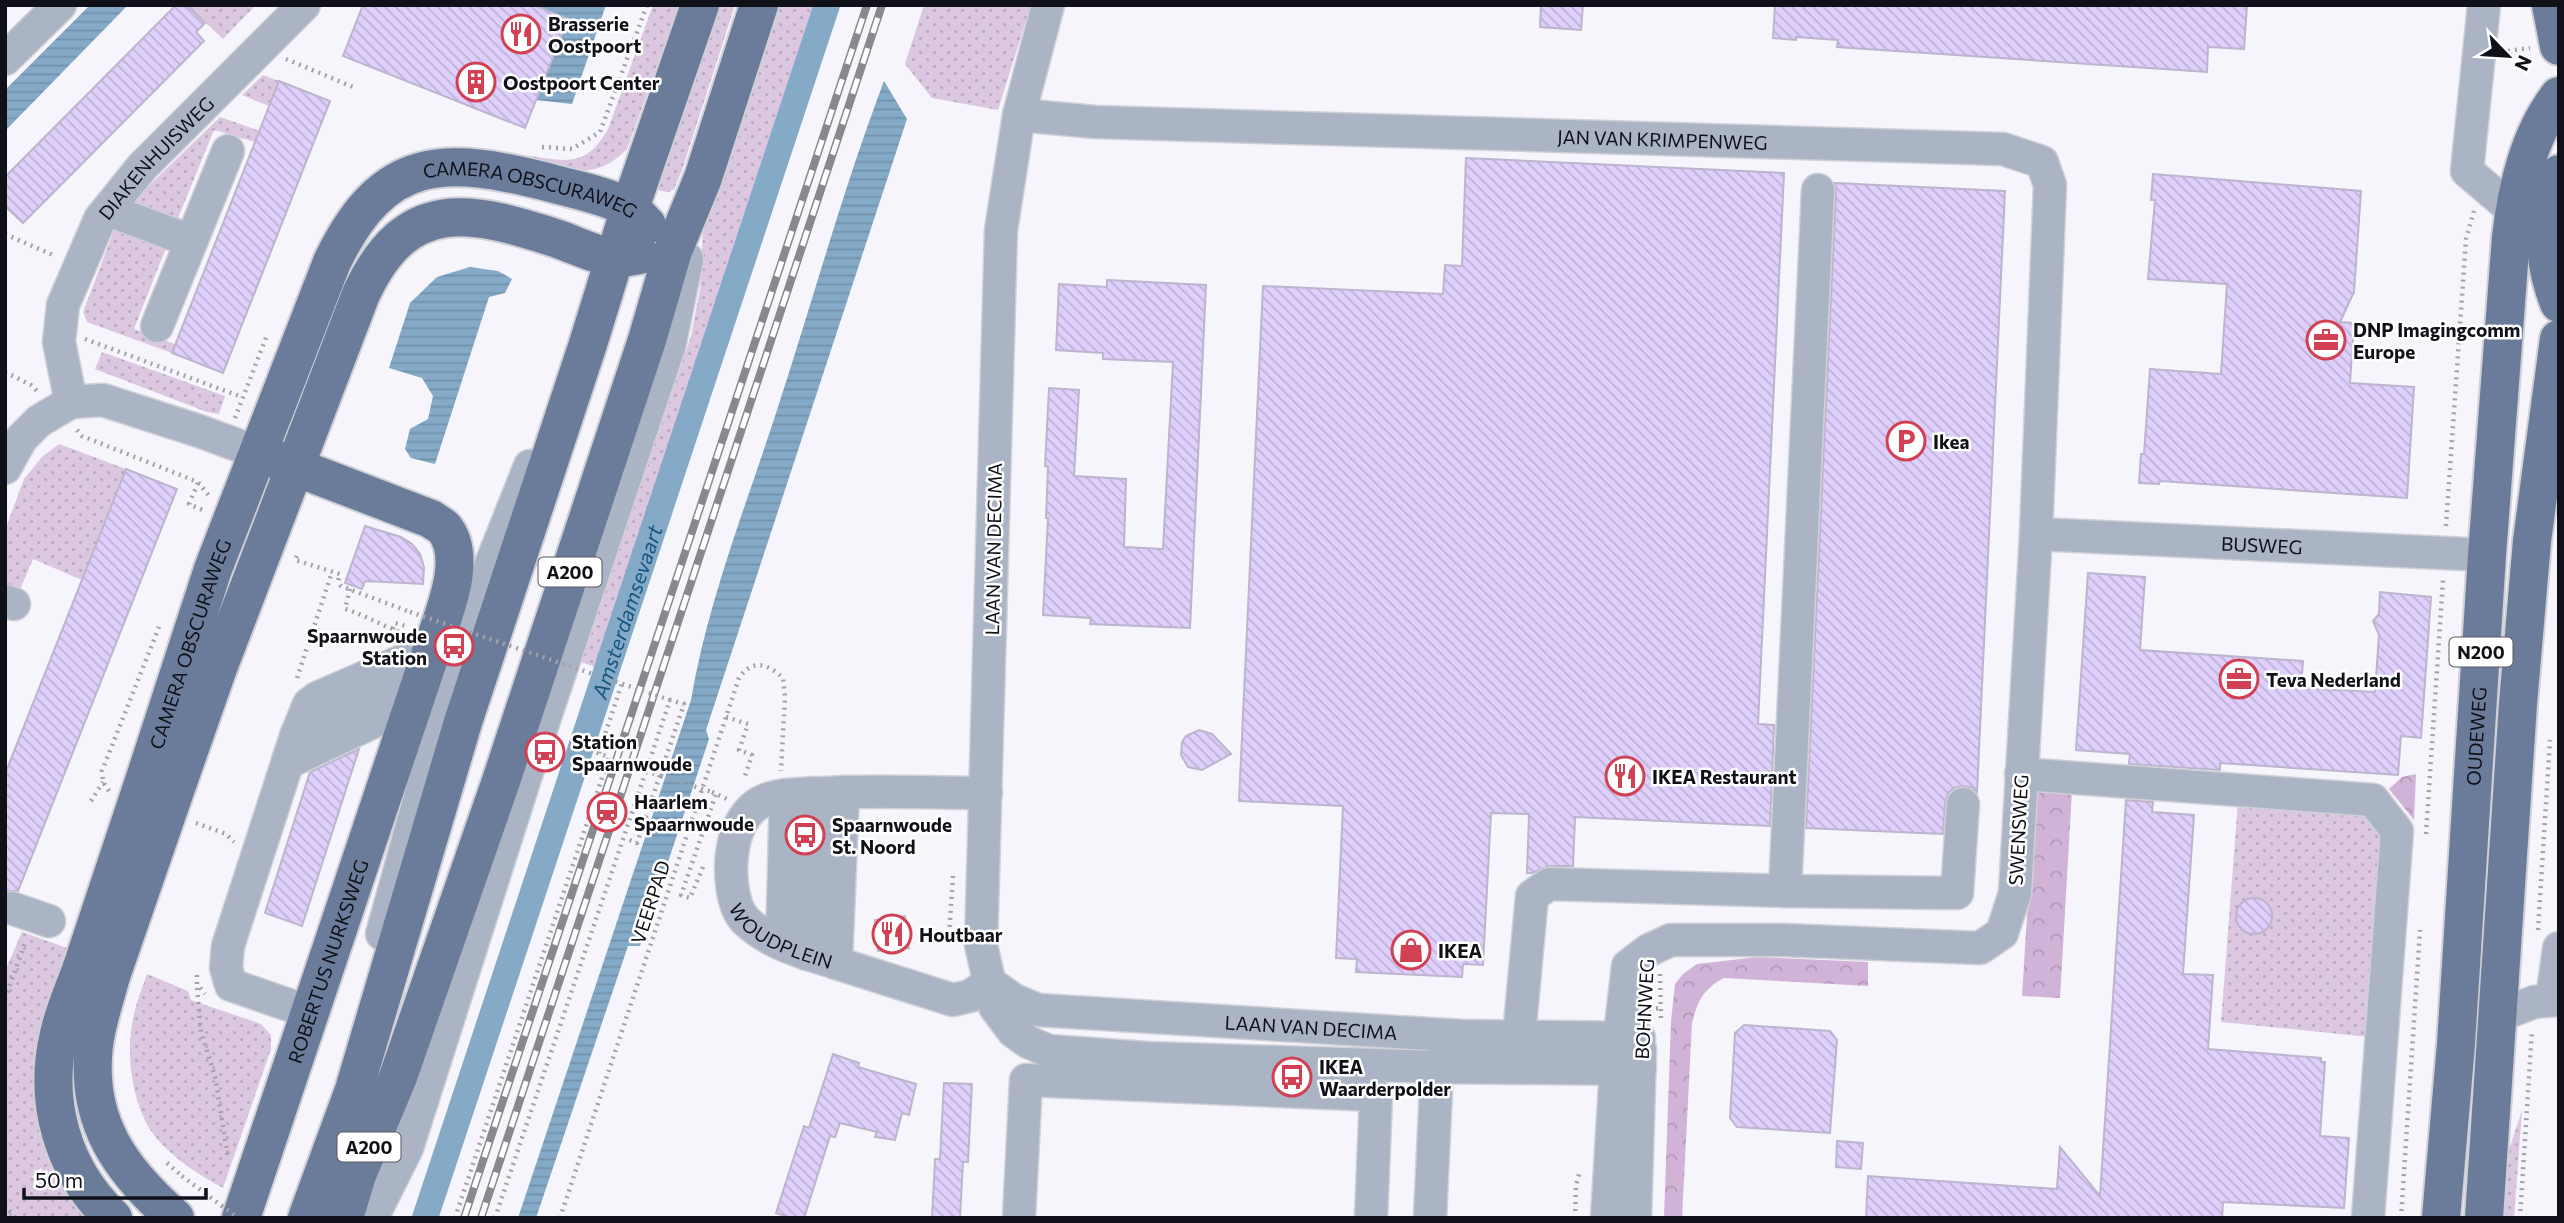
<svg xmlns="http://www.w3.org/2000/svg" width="2564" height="1223" font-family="Commissioner,sans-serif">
	<defs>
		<pattern id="grass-dots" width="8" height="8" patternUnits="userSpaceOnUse" patternTransform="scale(1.75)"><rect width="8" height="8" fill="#dbc7df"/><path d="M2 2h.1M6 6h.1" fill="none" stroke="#bbaabf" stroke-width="1.8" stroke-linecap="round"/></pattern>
		<pattern id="forest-crowns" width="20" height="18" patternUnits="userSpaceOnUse" patternTransform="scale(1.75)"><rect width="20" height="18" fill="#d2b3d8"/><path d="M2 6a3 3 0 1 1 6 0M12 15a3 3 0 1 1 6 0" fill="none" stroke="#b399b9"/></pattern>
		<pattern id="water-rules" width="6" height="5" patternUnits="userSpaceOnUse" patternTransform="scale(1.75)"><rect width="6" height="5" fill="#84aac8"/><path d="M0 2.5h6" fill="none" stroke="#7191ab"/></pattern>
		<pattern id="building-back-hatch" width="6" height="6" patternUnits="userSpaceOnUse" patternTransform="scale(1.75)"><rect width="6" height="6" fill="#decffb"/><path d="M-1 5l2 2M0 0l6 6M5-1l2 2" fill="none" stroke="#bdb1d7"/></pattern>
	</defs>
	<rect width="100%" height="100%" fill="#f5f5fb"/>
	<g fill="url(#grass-dots)">
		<path d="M 187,5 L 256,5 L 223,39 Z"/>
		<path d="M 653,5 L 679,5 L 627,149 C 595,182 570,169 530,162 L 531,156 C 569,162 587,166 608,129 Z"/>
		<path d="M 719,5 L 735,5 L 682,170 L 674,189 L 669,192 L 654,190 Z"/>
		<path d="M 778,5 L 818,5 L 601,669 L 581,662 L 691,336 L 700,289 L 703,231 Z"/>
		<path d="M 924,5 L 1031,5 L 998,110 L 932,98 L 905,64 Z"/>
		<path d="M 263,75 L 279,81 L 269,106 L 242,95 Z"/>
		<path d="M 220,117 L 260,131 L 255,142 L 214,130 L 176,223 L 129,205 Z"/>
		<path d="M 115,228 L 166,248 L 134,329 L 175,344 L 172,353 L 87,322 L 83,312 Z"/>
		<path d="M 102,352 L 225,396 L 219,414 L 207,412 L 95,369 Z"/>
		<path d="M 59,444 L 126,469 L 82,580 L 33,559 L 19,592 L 5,586 L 5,530 L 24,479 L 42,457 Z"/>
		<path d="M 2238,802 L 2356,811 L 2372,823 L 2383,838 L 2369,1037 L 2221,1022 Z"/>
		<path d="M 22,932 L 67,948 L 50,1004 L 89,1218 L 5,1218 L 5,971 Z"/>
		<path d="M 147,974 L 188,991 L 191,1000 L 261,1024 L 271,1035 L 271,1049 L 223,1188 C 197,1174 163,1152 148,1126 C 130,1094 125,1046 135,1010 C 138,998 143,986 147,974 Z"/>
		<path d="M 2522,1110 L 2514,1218 L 2500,1218 L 2506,1159 Z"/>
	</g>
	<g fill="url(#forest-crowns)">
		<path d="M 2416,774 L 2414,820 L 2389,789 L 2402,777 Z"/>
		<path d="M 2035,787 L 2072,790 L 2060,998 L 2022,996 Z"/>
		<path d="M 1758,957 L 1868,962 L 1868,986 L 1724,978 C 1704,988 1697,1002 1692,1023 L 1682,1218 L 1664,1218 L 1671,1021 L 1675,984 L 1683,974 L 1697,964 Z"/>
	</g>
	<g fill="url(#water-rules)">
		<path d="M 90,5 L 128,5 L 5,131 L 5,90 Z"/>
		<path d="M 534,5 L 606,5 L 572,104 L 536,100 L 568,19 Z"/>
		<path d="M 884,81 L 907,119 L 706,730 L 709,739 L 640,946 L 628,946 L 536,1218 L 518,1218 L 691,700 C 708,600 746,506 777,410 C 813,300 843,189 884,81 Z"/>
		<path d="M 470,267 L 498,271 L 512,279 L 505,293 L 489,297 L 435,464 L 411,458 L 405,449 L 410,429 L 428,419 L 433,396 L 422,378 L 389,368 L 410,303 L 437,277 Z"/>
	</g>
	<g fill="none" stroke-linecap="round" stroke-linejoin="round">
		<path stroke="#84aac8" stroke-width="26" id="s1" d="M 425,1218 L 827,5"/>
	</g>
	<g fill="url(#building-back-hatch)" stroke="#bdb4cd" stroke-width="2">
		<path d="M 176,5 L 187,5 L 205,23 L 196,32 L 204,41 L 23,223 L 5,206 L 5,177 Z"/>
		<path d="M 363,5 L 534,5 L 568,19 L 525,128 L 343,56 Z"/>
		<path d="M 1541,5 L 1583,5 L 1581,30 L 1540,27 Z"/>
		<path d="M 1775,5 L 2247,5 L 2244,49 L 2208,47 L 2207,72 L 1837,47 L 1838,40 L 1796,37 L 1796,40 L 1773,38 Z"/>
		<path d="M 279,81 L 330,101 L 223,373 L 172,353 Z"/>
		<path d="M 1466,158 L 1784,173 L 1758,724 L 1774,725 L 1770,826 L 1575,817 L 1573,866 L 1549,866 L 1532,873 L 1527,873 L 1529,814 L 1491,813 L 1483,965 L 1463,964 L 1462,977 L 1356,972 L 1357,959 L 1336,958 L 1343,806 L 1239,801 L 1263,286 L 1443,294 L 1445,265 L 1462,266 Z"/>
		<path d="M 2153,174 L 2361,191 L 2354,292 L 2340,322 L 2354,323 L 2350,383 L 2414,387 L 2407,498 L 2160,481 L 2159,484 L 2139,483 L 2141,454 L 2144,454 L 2150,369 L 2221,374 L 2227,284 L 2148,279 L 2155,200 L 2151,200 Z"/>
		<path d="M 1835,183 L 2005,191 L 1977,793 L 1973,788 L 1964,786 L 1954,788 L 1948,793 L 1945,803 L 1943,834 L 1806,828 L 1836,191 Z"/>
		<path d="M 1107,280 L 1206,285 L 1190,628 L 1090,624 L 1091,618 L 1043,615 L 1048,518 L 1046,518 L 1048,467 L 1045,466 L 1049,388 L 1079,390 L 1074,476 L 1126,479 L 1124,547 L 1163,549 L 1173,362 L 1103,359 L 1103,353 L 1056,350 L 1059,284 L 1107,287 Z"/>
		<path d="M 126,469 L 177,489 L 18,891 L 5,891 L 5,774 Z"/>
		<path d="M 365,526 L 401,537 L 412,544 L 420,554 L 424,567 L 423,584 L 365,581 L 362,589 L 345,583 Z"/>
		<path d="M 2088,573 L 2145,577 L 2140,650 L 2303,661 L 2301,688 L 2375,692 L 2379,635 L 2373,621 L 2379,614 L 2380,592 L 2431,597 L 2421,738 L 2401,736 L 2398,775 L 2220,763 L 2220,770 L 2129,764 L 2130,754 L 2076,750 Z"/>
		<path d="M 1199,730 L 1212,734 L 1231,754 L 1202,770 L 1188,767 L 1181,755 L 1182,742 L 1186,736 Z"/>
		<path d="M 359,749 L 302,926 L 265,913 L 310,772 Z"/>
		<path d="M 2126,800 L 2153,802 L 2152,812 L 2194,815 L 2183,974 L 2213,975 L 2208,1049 L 2321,1058 L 2321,1062 L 2325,1062 L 2320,1136 L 2349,1138 L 2344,1208 L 2223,1202 L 2222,1218 L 1866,1218 L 1868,1176 L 2057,1189 L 2060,1147 L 2100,1196 Z"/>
		<circle cx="2254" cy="916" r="18"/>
		<path d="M 905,916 L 909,948 L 878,951 L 875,920 Z"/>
		<path d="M 1744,1025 L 1830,1031 L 1837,1040 L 1830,1133 L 1737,1127 L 1730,1118 L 1735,1033 Z"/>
		<path d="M 833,1054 L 859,1063 L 858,1067 L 916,1084 L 909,1115 L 902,1113 L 895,1140 L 875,1137 L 877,1132 L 840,1123 L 835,1137 L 830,1136 L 804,1218 L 792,1218 L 776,1213 L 804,1126 L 809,1128 Z"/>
		<path d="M 944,1083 L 972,1084 L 968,1162 L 963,1162 L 960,1218 L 932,1218 L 935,1159 L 940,1159 Z"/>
		<path d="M 1837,1141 L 1863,1143 L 1861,1169 L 1836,1167 Z"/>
	</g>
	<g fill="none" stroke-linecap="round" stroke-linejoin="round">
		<defs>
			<g id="minor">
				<path d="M 1048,5 L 1019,115 L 1001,230 L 981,945 L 995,1007 L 1013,1031 L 1028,1042 L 1049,1051 L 1146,1058 L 1437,1067 L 1640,1069"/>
				<path d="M 2484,5 L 2467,171 L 2514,211"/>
				<path d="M 5,59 L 60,5"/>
				<path id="s2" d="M 1019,115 L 1095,122 L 2003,149 L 2042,162 L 2050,185 L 2036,534 L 2015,893 L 2002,933 L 1980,948 L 1783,940 L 1671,940 L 1649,950 L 1628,966 L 1616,1068 L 1607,1218"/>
				<path d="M 108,210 L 191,241"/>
				<path d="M 157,326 L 228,151"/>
				<path id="s3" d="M 71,402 L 59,342 L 63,305 L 100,219 L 142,167 L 304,5"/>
				<path d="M 5,468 L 21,439 L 39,421 L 71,402 L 103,400 L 199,431 L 259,453"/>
				<path id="s4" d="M 2036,534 L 2487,555"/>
				<path d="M 5,601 L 14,604"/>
				<path d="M 296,736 L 340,710 L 409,681"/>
				<path d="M 291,761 L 413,703"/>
				<path d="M 2021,774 L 2373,800 L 2397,831 L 2368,1218"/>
				<path id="s5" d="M 986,793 C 933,793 879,790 826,793 C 807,794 786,793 768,799 C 747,806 736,828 733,848 C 729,868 731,905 745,920 C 769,944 805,953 836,963 C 875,975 914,988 953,1000 L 970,996 L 990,983"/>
				<path d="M 1785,891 L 1818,190"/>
				<path d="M 11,908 L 49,921"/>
				<path d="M 382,934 L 459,657 L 491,564 L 530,466"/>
				<path d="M 782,944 L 786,795"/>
				<path d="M 807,954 L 812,793"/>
				<path d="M 836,962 L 843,792"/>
				<path id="s6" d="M 990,983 L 1014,1000 L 1038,1010 L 1463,1036 L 1639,1038"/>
				<path d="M 2552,999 L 2559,948"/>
				<path d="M 309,1012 L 231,985 L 226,968 L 228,946 L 296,736 L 309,704 L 317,698 L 432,648"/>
				<path d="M 2498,1016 L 2534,1002 L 2559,1000"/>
				<path d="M 1488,1067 L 1519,1036 L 1532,896 L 1549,884 L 1785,891 L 1957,893 L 1963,804"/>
				<path d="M 372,1218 L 407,1148 L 534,750 L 669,347 L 687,259"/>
				<path d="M 1019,1218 L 1026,1080 L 1376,1095 L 1371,1218"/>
				<path d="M 1430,1218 L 1437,1067 L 1449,1053"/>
				<path d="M 1635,1218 L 1640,1049"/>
			</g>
			<g id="major">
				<path d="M 2551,5 L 2559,46"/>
				<path d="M 2559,174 C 2542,220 2541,257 2559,303"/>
				<path id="s7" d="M 147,772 L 213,569 L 332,262 C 384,153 445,156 551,183 C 576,190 604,195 627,207 C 635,211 641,219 647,225"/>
				<path d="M 178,782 L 218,668 L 361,294 C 407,195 469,210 558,239 C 575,245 595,255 614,258 C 622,259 632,256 640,255"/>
				<path d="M 82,967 C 74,989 64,1011 59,1034 C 43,1101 62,1170 113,1218"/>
				<path d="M 111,976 C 105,999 97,1021 94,1045 C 85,1121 120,1170 175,1218"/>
				<path id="s8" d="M 241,1218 L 433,646 C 443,615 469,558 444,528 C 441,525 435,522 431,519 L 259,453"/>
				<path d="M 307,1218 L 354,1090 L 463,722 L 588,344 L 630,208 L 700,5"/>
				<path d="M 344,1218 L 357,1175 L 398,1077 L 501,781 L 647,340 L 673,251 L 703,178 L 759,5"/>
				<path id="s9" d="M 2441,1218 L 2456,1044 L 2487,555 L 2511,237 C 2517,188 2528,136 2559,96"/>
				<path d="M 2484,1218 L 2518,704 L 2532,541 L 2559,339"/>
			</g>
		</defs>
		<use href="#minor" stroke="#d0d0d7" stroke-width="35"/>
		<use href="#major" stroke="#d0d0d7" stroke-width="42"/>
		<g stroke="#a2a2a9" stroke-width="4.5" stroke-dasharray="2 5" stroke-linecap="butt">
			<path d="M 2508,51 L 2530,48"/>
			<path d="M 286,59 L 353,87"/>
			<path d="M 542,147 L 572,149 L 600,132 L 647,5"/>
			<path d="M 5,234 L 55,256"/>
			<path d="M 85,339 L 242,397"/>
			<path d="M 5,372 L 31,385 L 38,392"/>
			<path d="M 235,418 L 267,335"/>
			<path d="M 77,430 L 82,436 L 198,482 L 210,497"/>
			<path d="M 198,483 L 189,504 L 205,511"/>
			<path d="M 2446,526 L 2466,239 L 2474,211"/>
			<path d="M 297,556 L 295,560 L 340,574 L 338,581 L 341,586 L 410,612"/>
			<path d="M 350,589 L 345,609 C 365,615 381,625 400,632"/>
			<path d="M 393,629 L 395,623 L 409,627"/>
			<path d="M 297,678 L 332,572"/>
			<path d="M 726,717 L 748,724 L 739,750 L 752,755 L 744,779"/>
			<path d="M 599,753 L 622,683"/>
			<path d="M 646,771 L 661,776"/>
			<path d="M 109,791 L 103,782 L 102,771 L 159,627"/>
			<path d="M 712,792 L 727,799"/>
			<path d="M 91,801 L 103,782"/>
			<path d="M 196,823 L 226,834 L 234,842"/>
			<path d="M 2426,834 L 2443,580"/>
			<path d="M 703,867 L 690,898 L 681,895 L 716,794"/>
			<path d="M 953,876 L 949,935 L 953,943"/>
			<path d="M 2538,930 L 2550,740"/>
			<path d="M 1660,974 L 1661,1021"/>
			<path d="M 197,975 L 197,984 L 205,994"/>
			<path d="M 197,988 L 201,1032 L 215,1076 L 228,1158"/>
			<path d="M 5,999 L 26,940"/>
			<path d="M 1649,1009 L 1661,1008"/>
			<path d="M 167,1163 L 182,1176"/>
			<path d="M 5,1205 L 15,1218"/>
			<path d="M 455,1218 L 609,757 L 566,742"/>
			<path d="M 495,1218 L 670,700 L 684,704 L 637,843 L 629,840"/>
			<path d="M 560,1218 L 739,678 C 752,659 767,663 783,678 L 785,697 L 781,771"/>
			<path d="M 1575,1218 L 1576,1185 L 1580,1171"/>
			<path d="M 2401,1218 L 2420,930"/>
			<path d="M 2520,1218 L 2532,1030"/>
		</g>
		<use href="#minor" stroke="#aab4c5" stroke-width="32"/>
		<use href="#major" stroke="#6b7c9b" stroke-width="38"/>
		<defs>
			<g id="rail">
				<path d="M 464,1218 L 867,5"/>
				<path d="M 481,1218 L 882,5"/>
			</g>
		</defs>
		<use href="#rail" stroke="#88888f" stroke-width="8"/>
		<use href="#rail" stroke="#fff" stroke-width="5" stroke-dasharray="16" stroke-linecap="butt"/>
		<defs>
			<g id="major-bridge">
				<path d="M 82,967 L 147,772"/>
				<path d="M 111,976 L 178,782"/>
			</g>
		</defs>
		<use href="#major-bridge" stroke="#d0d0d7" stroke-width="42" stroke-linecap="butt"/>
		<g stroke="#a2a2a9" stroke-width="4.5" stroke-dasharray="2 5" stroke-linecap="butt">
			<path d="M 410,612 L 670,700"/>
			<path d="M 661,776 L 712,792"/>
			<path d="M 182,1176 L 238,1218"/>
		</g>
		<use href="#major-bridge" stroke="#6b7c9b" stroke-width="38"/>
	</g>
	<defs>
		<symbol id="restaurant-ring" viewBox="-11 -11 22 22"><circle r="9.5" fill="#fff" stroke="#d14053" stroke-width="1.5"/><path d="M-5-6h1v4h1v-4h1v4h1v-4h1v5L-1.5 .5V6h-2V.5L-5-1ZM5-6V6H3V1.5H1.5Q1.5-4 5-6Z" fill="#d14053"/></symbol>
		<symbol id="building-ring" viewBox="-11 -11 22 22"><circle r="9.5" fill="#fff" stroke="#d14053" stroke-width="1.5"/><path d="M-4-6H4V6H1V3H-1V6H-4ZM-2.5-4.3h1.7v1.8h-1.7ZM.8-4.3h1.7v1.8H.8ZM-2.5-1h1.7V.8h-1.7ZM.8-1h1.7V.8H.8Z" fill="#d14053"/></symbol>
		<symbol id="office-ring" viewBox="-11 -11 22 22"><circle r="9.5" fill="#fff" stroke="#d14053" stroke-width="1.5"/><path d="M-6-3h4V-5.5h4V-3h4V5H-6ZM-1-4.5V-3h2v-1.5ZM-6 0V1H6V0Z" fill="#d14053"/></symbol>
		<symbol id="parking-ring" viewBox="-11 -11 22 22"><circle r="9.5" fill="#fff" stroke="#d14053" stroke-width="1.5"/><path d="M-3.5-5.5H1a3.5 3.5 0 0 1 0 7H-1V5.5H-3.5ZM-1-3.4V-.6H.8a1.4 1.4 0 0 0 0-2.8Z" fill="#d14053"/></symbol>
		<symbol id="bus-ring" viewBox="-11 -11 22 22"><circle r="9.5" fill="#fff" stroke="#d14053" stroke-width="1.5"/><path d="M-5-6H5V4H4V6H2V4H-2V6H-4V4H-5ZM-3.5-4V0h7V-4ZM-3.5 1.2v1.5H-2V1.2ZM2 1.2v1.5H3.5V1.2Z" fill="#d14053"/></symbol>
		<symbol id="station-ring" viewBox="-11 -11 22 22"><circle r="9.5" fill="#fff" stroke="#d14053" stroke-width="1.5"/><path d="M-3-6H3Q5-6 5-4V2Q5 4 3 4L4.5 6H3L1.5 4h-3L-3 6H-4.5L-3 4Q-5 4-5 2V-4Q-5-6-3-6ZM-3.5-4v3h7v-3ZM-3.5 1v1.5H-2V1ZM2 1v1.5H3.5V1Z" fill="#d14053"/></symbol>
		<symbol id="shop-ring" viewBox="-11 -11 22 22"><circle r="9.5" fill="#fff" stroke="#d14053" stroke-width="1.5"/><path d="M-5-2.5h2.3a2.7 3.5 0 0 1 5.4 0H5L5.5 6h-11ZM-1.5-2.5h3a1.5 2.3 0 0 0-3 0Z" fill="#d14053"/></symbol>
	</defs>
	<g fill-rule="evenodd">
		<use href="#restaurant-ring" x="499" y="12" width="44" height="44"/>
		<use href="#building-ring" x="454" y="60" width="44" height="44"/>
		<use href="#office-ring" x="2304" y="318" width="44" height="44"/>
		<use href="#parking-ring" x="1884" y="419" width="44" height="44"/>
		<use href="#bus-ring" x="432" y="624" width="44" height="44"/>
		<use href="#office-ring" x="2217" y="657" width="44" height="44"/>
		<use href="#bus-ring" x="523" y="730" width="44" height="44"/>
		<use href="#restaurant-ring" x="1603" y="754" width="44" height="44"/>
		<use href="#station-ring" x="585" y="790" width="44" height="44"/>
		<use href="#bus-ring" x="783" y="813" width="44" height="44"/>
		<use href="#restaurant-ring" x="870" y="912" width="44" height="44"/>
		<use href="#shop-ring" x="1389" y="928" width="44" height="44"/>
		<use href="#bus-ring" x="1270" y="1055" width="44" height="44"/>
	</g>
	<g text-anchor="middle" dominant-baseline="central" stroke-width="5" stroke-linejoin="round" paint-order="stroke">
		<g fill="#fff" stroke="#58585e" stroke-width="2">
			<rect x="538.5" y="557.5" width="63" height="29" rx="5"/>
			<rect x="2449.5" y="637.5" width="63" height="29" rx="5"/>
			<rect x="337.5" y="1132.5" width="63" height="29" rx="5"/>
		</g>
		<g font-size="18" font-weight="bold" fill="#101019">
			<text x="570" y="572">A200</text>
			<text x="2481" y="652">N200</text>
			<text x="369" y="1147">A200</text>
		</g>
		<g font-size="19" font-weight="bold" fill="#101019" stroke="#fff" text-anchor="start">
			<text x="548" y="23">Brasserie<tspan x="548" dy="22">Oostpoort</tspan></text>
			<text x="503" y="82">Oostpoort Center</text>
			<text x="2353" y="329">DNP Imagingcomm<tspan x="2353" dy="22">Europe</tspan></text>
			<text x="1933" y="441">Ikea</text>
			<text x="427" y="635" text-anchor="end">Spaarnwoude<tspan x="427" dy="22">Station</tspan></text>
			<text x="2266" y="679">Teva Nederland</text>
			<text x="572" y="741">Station<tspan x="572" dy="22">Spaarnwoude</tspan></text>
			<text x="1652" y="776">IKEA Restaurant</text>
			<text x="634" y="801">Haarlem<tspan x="634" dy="22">Spaarnwoude</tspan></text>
			<text x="832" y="824">Spaarnwoude<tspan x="832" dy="22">St. Noord</tspan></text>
			<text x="919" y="934">Houtbaar</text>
			<text x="1438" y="950">IKEA</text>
			<text x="1319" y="1066">IKEA<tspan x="1319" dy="22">Waarderpolder</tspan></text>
		</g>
		<g font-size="19" fill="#101019" stroke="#fff">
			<text stroke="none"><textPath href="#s2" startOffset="644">JAN VAN KRIMPENWEG</textPath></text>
			<text stroke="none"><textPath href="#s3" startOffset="275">DIAKENHUISWEG</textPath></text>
			<text stroke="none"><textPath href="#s7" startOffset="786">CAMERA OBSCURAWEG</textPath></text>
			<text stroke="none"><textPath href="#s4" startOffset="226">BUSWEG</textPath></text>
			<text transform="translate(993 549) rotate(-89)">LAAN VAN DECIMA</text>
			<text stroke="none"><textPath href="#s7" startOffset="135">CAMERA OBSCURAWEG</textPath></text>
			<text stroke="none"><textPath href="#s9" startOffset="483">OUDEWEG</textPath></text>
			<text transform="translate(2018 830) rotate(-87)">SWENSWEG</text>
			<text transform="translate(650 902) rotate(-72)">VEERPAD</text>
			<text stroke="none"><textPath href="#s5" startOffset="396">WOUDPLEIN</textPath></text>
			<text stroke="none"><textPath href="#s8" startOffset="271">ROBERTUS NURKSWEG</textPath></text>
			<text transform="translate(1644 1009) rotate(-87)">BOHNWEG</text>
			<text stroke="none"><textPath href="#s6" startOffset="329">LAAN VAN DECIMA</textPath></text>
		</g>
		<g font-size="21" font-style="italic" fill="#18557e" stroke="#fff">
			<text stroke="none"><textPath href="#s1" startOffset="639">Amsterdamsevaart</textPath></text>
		</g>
	</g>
	<rect width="2564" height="1223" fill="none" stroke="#101019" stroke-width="14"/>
	<g transform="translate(2508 56) rotate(115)" stroke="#ffffff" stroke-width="5" paint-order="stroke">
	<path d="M0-5L12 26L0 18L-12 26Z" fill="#101019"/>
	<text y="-10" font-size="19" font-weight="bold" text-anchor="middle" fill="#101019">N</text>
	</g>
	<path d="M24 1188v10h182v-10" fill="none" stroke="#101019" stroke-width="3.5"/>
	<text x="35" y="1188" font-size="21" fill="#101019" stroke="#ffffff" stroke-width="5" paint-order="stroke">50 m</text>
</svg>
